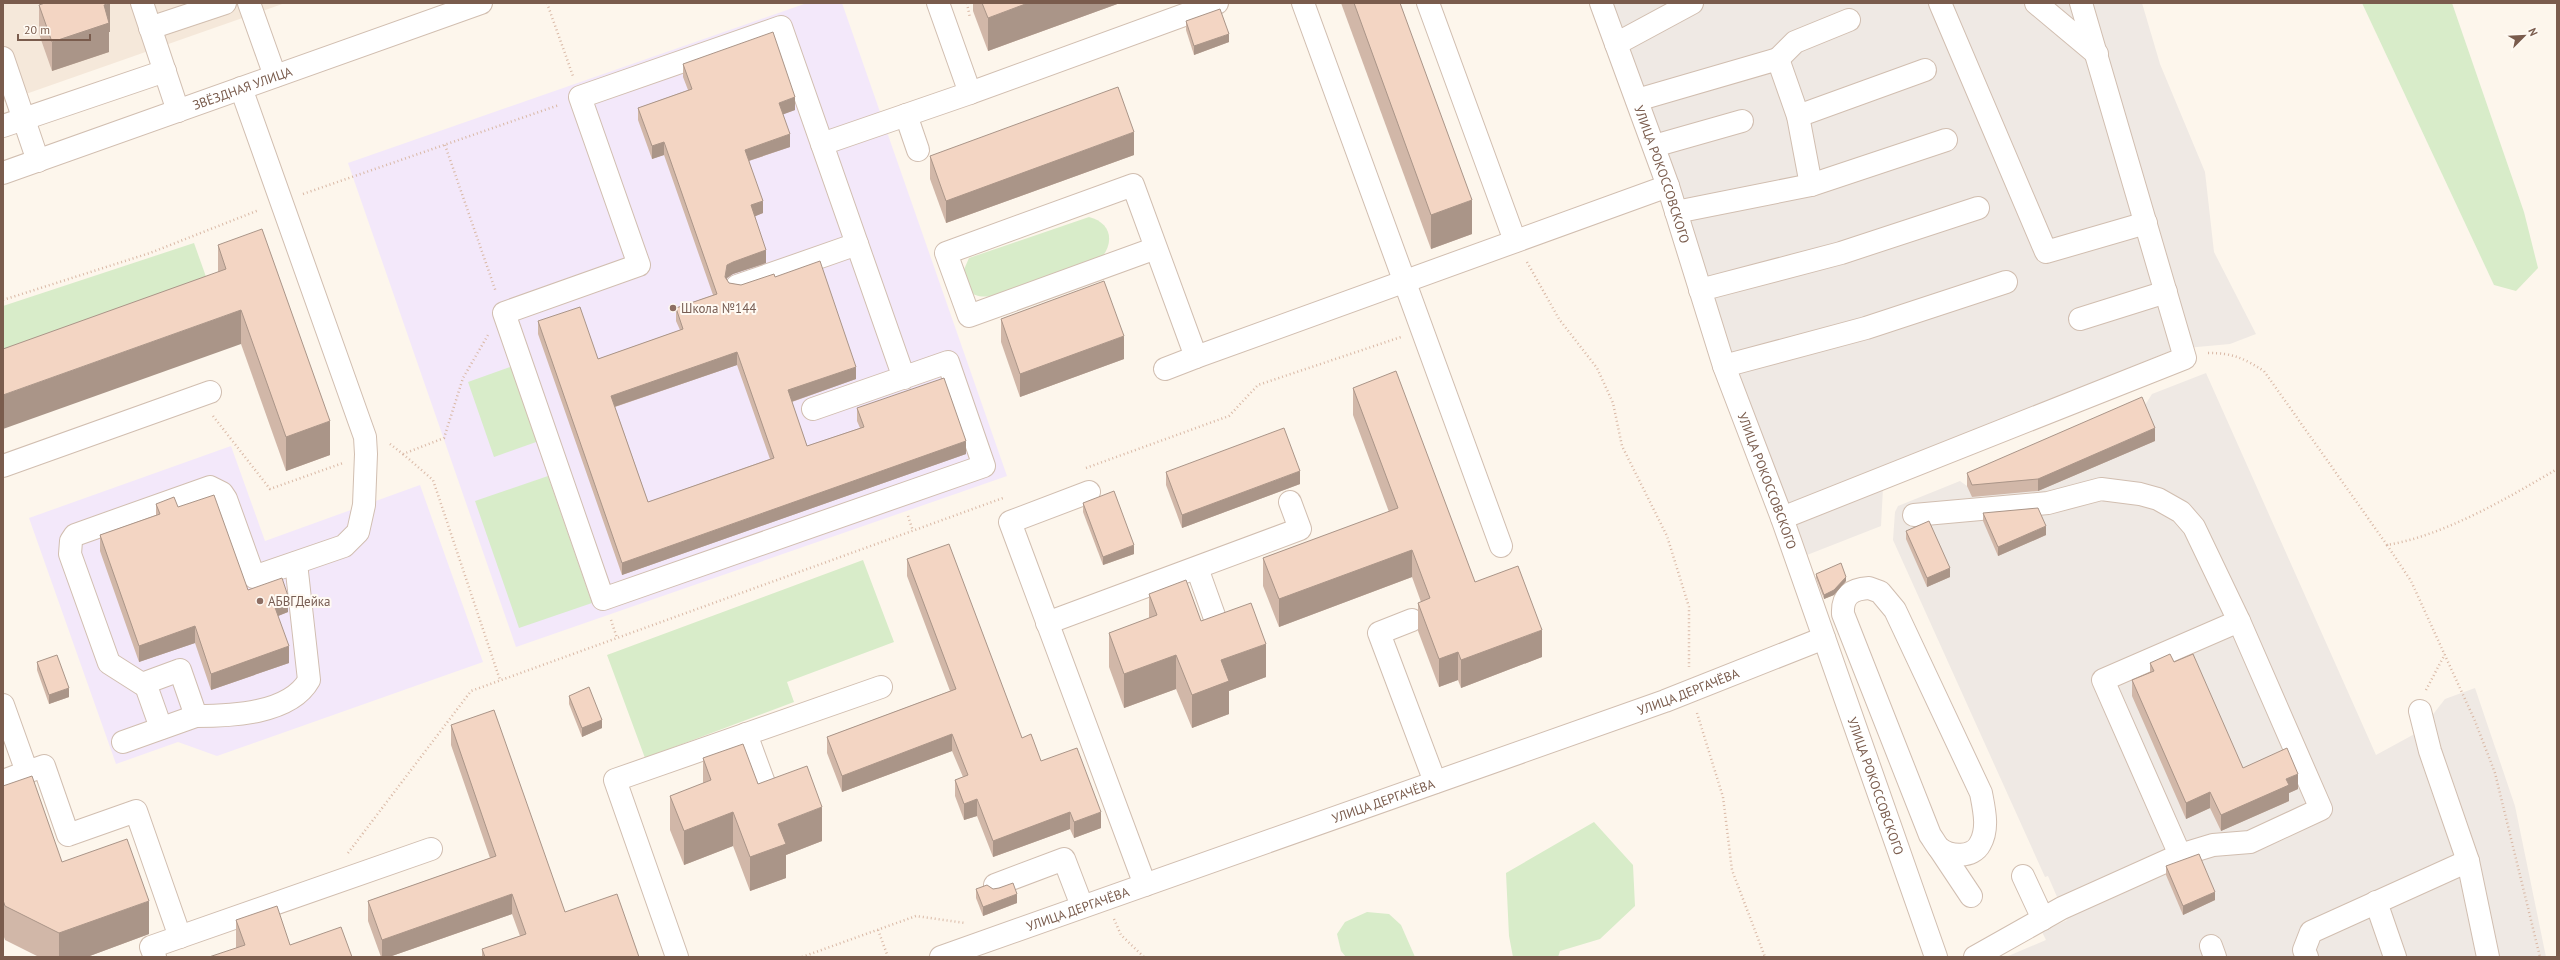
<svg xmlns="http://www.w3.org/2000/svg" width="2560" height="960" font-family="'PT Sans',sans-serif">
	<rect width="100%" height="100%" fill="#fdf6ec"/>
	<path fill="#f5e8da" d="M 3,3 L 285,3 L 3,102 Z"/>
	<g fill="#efe9e4">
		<path d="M 1610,3 L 2142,3 L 2160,64 L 2205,172 L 2214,252 L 2256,334 L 2230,344 L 2175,349 L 1884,469 L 1881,526 L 1807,555 L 1728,345 Z"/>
		<path d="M 2206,373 L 2376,755 L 2420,731 L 2445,699 L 2475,688 L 2515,806 L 2546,957 L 2006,957 L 2046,940 L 2042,932 L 2067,920 L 2048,876 L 2045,877 L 1893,540 L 1895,512 L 1898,506 L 1960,481 L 1967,486 L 2142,410 L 2152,394 Z"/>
	</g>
	<g fill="#f3e8fa">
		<path d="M 807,3 L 842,3 L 1007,476 L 516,647 L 348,163 Z"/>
		<path d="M 231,446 L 265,541 L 420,485 L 483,662 L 217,756 L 178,742 L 116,764 L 29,518 Z"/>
	</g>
	<g fill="#d8ecc9">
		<path d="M 2362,3 L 2452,3 L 2524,212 L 2538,268 L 2516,291 L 2494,285 Z"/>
		<path d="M 1089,217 C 1109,222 1115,239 1103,256 L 991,296 C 972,299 967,290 962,274 L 969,258 Z"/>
		<path d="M 194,243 L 215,302 L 3,376 L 3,306 Z"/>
		<path d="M 513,366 L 539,441 L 494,457 L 468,382 Z"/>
		<path d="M 548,476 L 592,603 L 519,628 L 475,501 Z"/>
		<path d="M 863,560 L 894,642 L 787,682 L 794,702 L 645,758 L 607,655 Z"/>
		<path d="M 1594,822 L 1633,865 L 1635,906 L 1600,939 L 1560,951 L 1558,957 L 1513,957 L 1509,936 L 1506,873 Z"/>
		<path d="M 1367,912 L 1389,914 L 1401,925 L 1415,957 L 1346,957 L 1341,951 L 1337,934 L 1345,922 Z"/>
	</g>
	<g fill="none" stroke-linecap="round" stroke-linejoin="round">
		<defs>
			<g id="minor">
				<path d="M 142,3 L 178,111"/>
				<path d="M 249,3 L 275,76"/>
				<path d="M 938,3 L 970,93 L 1217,3"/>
				<path d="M 1303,3 L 1501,546"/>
				<path d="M 1428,3 L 1515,241"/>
				<path id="s1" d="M 1601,3 L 1668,186 L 1724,366 L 1782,518 L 1936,957"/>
				<path d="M 1940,3 L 2046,252 L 2146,223"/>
				<path d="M 2036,3 L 2097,54"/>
				<path d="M 150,28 L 225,3"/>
				<path d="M 1616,44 L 1692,3"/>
				<path d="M 3,58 L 38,161"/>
				<path d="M 1778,59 L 1795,42 L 1849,20"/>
				<path d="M 1637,100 L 1778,59 L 1798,116 L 1811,185"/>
				<path d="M 906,115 L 918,150"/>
				<path d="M 1798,116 L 1925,70"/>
				<path d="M 3,126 L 165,71"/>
				<path d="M 822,144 L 970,93"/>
				<path d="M 1654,146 L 1742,121"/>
				<path id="s2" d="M 3,173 L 481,3"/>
				<path d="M 1676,212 L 1811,185 L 1946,140"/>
				<path d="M 1156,248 L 969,316 L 946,253 L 1133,185 L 1196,357 L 1668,186"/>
				<path d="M 737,286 L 857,244"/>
				<path d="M 1700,290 L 1841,253 L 1978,208"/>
				<path d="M 2080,319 L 2166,292"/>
				<path d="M 1724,366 L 1866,328 L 2006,282"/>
				<path d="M 1165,369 L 1196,357"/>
				<path d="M 813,409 L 948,362 L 984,466 L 603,599 L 504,313 L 639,265 L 580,97 L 781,27 L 904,378"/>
				<path d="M 3,466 L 210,392"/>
				<path d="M 1089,492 L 1010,522 L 1145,885"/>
				<path d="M 1914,515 L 2048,503 L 2101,489 L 2140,494 L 2158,499 L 2181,512 L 2194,527 L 2239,621 L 2321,809 L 2250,842 L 2213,845 L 2180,855 L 2062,908 L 1975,957"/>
				<path d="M 1782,518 L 2185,358 L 2081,3"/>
				<path d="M 1197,568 L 1217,624"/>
				<path d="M 1869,588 L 1880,592 L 1895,610 L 1981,793 C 1984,809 1989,829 1980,844 C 1973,858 1950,857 1939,848 C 1936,845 1933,839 1930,835 L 1843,614 C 1842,596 1851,589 1869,588 Z"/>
				<path d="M 1412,620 L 1379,633 L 1435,782"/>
				<path d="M 1047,623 L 1300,529 L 1290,502"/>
				<path d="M 145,683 L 161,728"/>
				<path d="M 3,705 L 27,772 L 44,766 L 68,835 L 136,811 L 180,937"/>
				<path d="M 2420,711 L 2430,751 L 2468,861 L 2488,957"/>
				<path d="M 196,716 C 231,716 290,714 309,680 L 296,563"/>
				<path d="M 746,734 L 764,783"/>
				<path d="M 123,742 L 196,716 L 180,670 L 142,684 L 109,663 L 70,554 L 71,541 L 75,535 L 210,487 L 222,493 L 226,499 L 254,577 L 344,546 L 358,532 L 364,505 L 366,454 L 365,437 L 360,423 L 241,88"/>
				<path d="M 3,781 L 27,772"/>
				<path d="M 1939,848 L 1971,896"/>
				<path d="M 2180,855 L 2103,680 L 2239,621"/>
				<path d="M 2023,876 L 2043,919"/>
				<path d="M 995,885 L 1064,859 L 1082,906"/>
				<path d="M 2376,902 L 2395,957"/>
				<path d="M 2211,946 L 2215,957"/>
				<path d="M 155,957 L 151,947 L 431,849"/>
				<path d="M 677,957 L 615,780 L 881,687"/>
				<path id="s3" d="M 941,957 L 1665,701 L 1824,638"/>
				<path d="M 2307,957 L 2304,950 L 2311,932 L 2468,861"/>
			</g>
		</defs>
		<use href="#minor" stroke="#d1beb0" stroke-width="24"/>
		<g stroke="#d9b8a5" stroke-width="2.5" stroke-dasharray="1 3" stroke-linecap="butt">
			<path d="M 547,3 L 573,76"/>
			<path d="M 967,3 L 970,18"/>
			<path d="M 445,145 L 496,292"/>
			<path d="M 303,194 L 559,105"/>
			<path d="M 1527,262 L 1559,319 L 1597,368 L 1613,403 L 1622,446 L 1667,536 L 1689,607 L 1689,667"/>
			<path d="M 3,300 L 150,253 L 259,210"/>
			<path d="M 2208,353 C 2233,353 2243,358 2264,371 L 2387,545 C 2443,536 2508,498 2557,469"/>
			<path d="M 213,416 L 270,489 L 343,463"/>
			<path d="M 390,444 L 403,454 L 444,438 L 463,378 L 488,335"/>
			<path d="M 403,454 L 433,480 L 500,680"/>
			<path d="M 1086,468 L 1229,416 L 1258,385 L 1401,337"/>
			<path d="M 908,516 L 913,531"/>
			<path d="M 2387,545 L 2411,581 L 2475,721 L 2495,773 L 2540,957"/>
			<path d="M 611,620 L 617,638"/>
			<path d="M 2426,690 L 2445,654"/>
			<path d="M 1697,713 L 1723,797 L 1732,870 L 1765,957"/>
			<path d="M 348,853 L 471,691 L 1003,498"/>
			<path d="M 1114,919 L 1121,935 L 1144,957"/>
			<path d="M 878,930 L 888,957"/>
			<path d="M 802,957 L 916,916 L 965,923"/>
		</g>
		<use href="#minor" stroke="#fff" stroke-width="22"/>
	</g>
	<g fill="#d1b7a8" fill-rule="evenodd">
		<path d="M 973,3 L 1120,3 L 988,51 L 973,11 Z"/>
		<path d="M 1341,3 L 1400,3 L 1472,234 L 1431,249 Z"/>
		<path d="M 39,5 L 110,32 L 109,32 L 109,52 L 52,71 L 39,34 Z"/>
		<path d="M 1186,21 L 1229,42 L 1194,55 L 1186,30 Z"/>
		<path d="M 683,64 L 795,110 L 783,114 L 790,147 L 749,161 L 763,213 L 755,216 L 766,263 L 733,274 L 727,278 L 727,280 L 729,283 L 741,285 L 775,277 L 856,379 L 792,402 L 807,446 L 860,428 L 857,421 L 857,408 L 966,454 L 622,575 L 538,334 L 538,321 L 598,359 L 680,330 L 676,321 L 676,308 L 713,295 L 664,155 L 652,159 L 638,120 L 638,108 L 688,90 L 683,77 ZM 737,365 L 770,459 L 648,502 L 615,407 Z"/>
		<path d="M 1134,155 L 946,223 L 930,179 L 930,156 Z"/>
		<path d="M 218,245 L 330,455 L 286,471 L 241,344 L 218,272 Z"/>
		<path d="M 1001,319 L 1124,359 L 1020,397 L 1001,342 Z"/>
		<path d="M 1353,388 L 1475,582 L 1542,657 L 1461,688 L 1458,680 L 1439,687 L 1418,631 L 1418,603 L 1421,602 L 1412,577 L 1279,627 L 1263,586 L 1263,558 L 1389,512 L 1353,415 Z"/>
		<path d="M 2155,441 L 2038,491 L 1972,497 L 1967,486 L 1967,473 Z"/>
		<path d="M 1166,472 L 1300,484 L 1182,528 L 1166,485 Z"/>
		<path d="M 1083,503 L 1134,554 L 1103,565 L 1083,512 Z"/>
		<path d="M 156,504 L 178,507 L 248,590 L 288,612 L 278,616 L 289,663 L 211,690 L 195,643 L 139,662 L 100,551 L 100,535 L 156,515 Z"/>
		<path d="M 1983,513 L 2046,535 L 1998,556 L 1983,521 Z"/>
		<path d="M 1906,531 L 1950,577 L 1927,587 L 1906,539 Z"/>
		<path d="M 907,559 L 1022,738 L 1041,761 L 1101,828 L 1074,838 L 1070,829 L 993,857 L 977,816 L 964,820 L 955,796 L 955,780 L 963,777 L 952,751 L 842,792 L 827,753 L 827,737 L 950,691 L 907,576 Z"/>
		<path d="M 1816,574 L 1846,581 L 1834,595 L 1824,599 L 1816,578 Z"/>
		<path d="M 1149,594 L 1201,621 L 1266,677 L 1229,691 L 1229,714 L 1192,728 L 1176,689 L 1124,708 L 1109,667 L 1109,633 L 1149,619 Z"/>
		<path d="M 37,662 L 69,697 L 49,704 L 37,670 Z"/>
		<path d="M 2174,662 L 2243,768 L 2298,789 L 2289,793 L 2289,801 L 2221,831 L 2210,808 L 2186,819 L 2132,696 L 2132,680 L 2150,672 L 2150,663 Z"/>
		<path d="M 569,696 L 602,728 L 582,737 L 569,704 Z"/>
		<path d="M 451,725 L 565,912 L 639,957 L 482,957 L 482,949 L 520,936 L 512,914 L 389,957 L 381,957 L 368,921 L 368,901 L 490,858 L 451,745 Z"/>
		<path d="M 703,758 L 758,784 L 822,841 L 786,855 L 786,878 L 750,891 L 733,846 L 684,865 L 670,830 L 670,796 L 703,784 Z"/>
		<path d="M 3,786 L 62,862 L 149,934 L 87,957 L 39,957 L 5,940 L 3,934 Z"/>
		<path d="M 2166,866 L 2215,900 L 2183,915 L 2166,875 Z"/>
		<path d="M 976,889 L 1017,903 L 983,916 L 976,898 Z"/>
		<path d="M 236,920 L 290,945 L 236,948 Z"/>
	</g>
	<g fill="#aa9588">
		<path d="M 110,3 L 110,32 L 109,32 L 109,52 L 52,71 L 52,42 L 104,5 Z"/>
		<path d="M 1028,3 L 1120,3 L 988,51 L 988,18 Z"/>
		<path d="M 1229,34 L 1229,42 L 1194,55 L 1194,46 Z"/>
		<path d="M 795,97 L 795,110 L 779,116 L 779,103 Z"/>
		<path d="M 1134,132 L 1134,155 L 946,223 L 946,201 Z"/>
		<path d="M 790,134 L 790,147 L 745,162 L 745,150 Z"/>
		<path d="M 664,142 L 664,155 L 652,159 L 652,146 Z"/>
		<path d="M 1472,200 L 1472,234 L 1431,249 L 1431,215 Z"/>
		<path d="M 763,201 L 763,213 L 751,218 L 751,205 Z"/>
		<path d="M 766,250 L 766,263 L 733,274 L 727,278 L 725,290 L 725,277 L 727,265 L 733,262 Z"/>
		<path d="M 241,310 L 241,344 L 3,429 L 3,395 Z"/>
		<path d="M 1124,336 L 1124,359 L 1020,397 L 1020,374 Z"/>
		<path d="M 737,352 L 737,365 L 611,408 L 611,396 Z"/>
		<path d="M 856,367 L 856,379 L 788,403 L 788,390 Z"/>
		<path d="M 330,421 L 330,455 L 286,471 L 286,437 Z"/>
		<path d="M 2155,428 L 2155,441 L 2038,491 L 2038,479 Z"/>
		<path d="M 966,441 L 966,454 L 622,575 L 622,563 Z"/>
		<path d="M 1300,471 L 1300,484 L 1182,528 L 1182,515 Z"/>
		<path d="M 2046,526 L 2046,535 L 1998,556 L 1998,547 Z"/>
		<path d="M 1134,545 L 1134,554 L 1103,565 L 1103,557 Z"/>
		<path d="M 1412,550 L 1412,577 L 1279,627 L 1279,599 Z"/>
		<path d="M 1950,568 L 1950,577 L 1927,587 L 1927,578 Z"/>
		<path d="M 1846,577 L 1846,581 L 1834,595 L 1824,599 L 1824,595 Z"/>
		<path d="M 288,596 L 288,612 L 273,618 L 273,602 Z"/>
		<path d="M 195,626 L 195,643 L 139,662 L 139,646 Z"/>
		<path d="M 1542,630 L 1542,657 L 1461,688 L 1461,660 Z"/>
		<path d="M 1266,644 L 1266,677 L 1229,691 L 1229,714 L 1192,728 L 1192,695 L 1221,660 Z"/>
		<path d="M 289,646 L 289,663 L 211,690 L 211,674 Z"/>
		<path d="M 1458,652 L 1458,680 L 1439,687 L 1439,659 Z"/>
		<path d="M 1176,655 L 1176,689 L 1124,708 L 1124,674 Z"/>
		<path d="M 69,688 L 69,697 L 49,704 L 49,695 Z"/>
		<path d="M 602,720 L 602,728 L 582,737 L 582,728 Z"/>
		<path d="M 952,734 L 952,751 L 842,792 L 842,776 Z"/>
		<path d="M 2298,774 L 2298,789 L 2289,793 L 2289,801 L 2221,831 L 2221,815 L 2286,779 Z"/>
		<path d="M 2210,792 L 2210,808 L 2186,819 L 2186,803 Z"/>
		<path d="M 977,799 L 977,816 L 964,820 L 964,804 Z"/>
		<path d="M 822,807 L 822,841 L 786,855 L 786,878 L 750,891 L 750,857 L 778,824 Z"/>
		<path d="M 733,812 L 733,846 L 684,865 L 684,831 Z"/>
		<path d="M 1070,812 L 1070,829 L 993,857 L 993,841 Z"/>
		<path d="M 1101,812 L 1101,828 L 1074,838 L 1074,822 Z"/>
		<path d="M 2215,892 L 2215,900 L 2183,915 L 2183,906 Z"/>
		<path d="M 512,894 L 512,914 L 389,957 L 382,957 L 382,940 Z"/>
		<path d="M 1017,894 L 1017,903 L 983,916 L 983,907 Z"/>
		<path d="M 149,901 L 149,934 L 87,957 L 59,957 L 59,933 Z"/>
	</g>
	<g fill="#f3d5c3" stroke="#aa9588" fill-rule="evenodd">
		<path d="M 45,3 L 110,3 L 104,5 L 109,23 L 52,42 L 39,5 Z"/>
		<path d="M 982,3 L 1028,3 L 988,18 Z"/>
		<path d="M 1354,3 L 1400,3 L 1472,200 L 1431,215 Z"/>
		<path d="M 1220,9 L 1229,34 L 1194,46 L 1186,21 Z"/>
		<path d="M 773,32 L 795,97 L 779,103 L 790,134 L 745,150 L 763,201 L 751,205 L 766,250 L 733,262 L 727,265 L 725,277 L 729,283 L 741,285 L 774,274 L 775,277 L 820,261 L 856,367 L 788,390 L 807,446 L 864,427 L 857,408 L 944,378 L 966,441 L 622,563 L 538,321 L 580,307 L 598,359 L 683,329 L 676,308 L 717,294 L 664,142 L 652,146 L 638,108 L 692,89 L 683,64 ZM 737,352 L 774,458 L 648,502 L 611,396 Z"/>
		<path d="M 1118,87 L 1134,132 L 946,201 L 930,156 Z"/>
		<path d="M 262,229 L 330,421 L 286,437 L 241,310 L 3,395 L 3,349 L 226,269 L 218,245 Z"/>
		<path d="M 1104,281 L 1124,336 L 1020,374 L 1001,319 Z"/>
		<path d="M 1396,371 L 1475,582 L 1518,566 L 1542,630 L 1461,660 L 1458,652 L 1439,659 L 1418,603 L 1430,598 L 1412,550 L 1279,599 L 1263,558 L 1398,508 L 1353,388 Z"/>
		<path d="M 2142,397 L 2155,428 L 2038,479 L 1972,485 L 1967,473 Z"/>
		<path d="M 1284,428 L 1300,471 L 1182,515 L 1166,472 Z"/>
		<path d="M 1114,491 L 1134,545 L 1103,557 L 1083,503 Z"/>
		<path d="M 214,495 L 248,590 L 282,578 L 288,596 L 273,602 L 289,646 L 211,674 L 195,626 L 139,646 L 100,535 L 160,514 L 156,504 L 174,497 L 178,507 Z"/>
		<path d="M 2038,508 L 2046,526 L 1998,547 L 1983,513 Z"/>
		<path d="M 1929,521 L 1950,568 L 1927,578 L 1906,531 Z"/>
		<path d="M 949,544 L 1022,738 L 1031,734 L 1041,761 L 1077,748 L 1101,812 L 1074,822 L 1070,812 L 993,841 L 977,799 L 964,804 L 955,780 L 968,775 L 952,734 L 842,776 L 827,737 L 956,689 L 907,559 Z"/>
		<path d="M 1841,563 L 1846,577 L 1834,590 L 1824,595 L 1816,574 Z"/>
		<path d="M 1186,580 L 1201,621 L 1251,603 L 1266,644 L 1221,660 L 1229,681 L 1192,695 L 1176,655 L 1124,674 L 1109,633 L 1157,615 L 1149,594 Z"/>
		<path d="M 2170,654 L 2174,662 L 2193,654 L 2243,768 L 2287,748 L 2298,774 L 2286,779 L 2289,785 L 2221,815 L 2210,792 L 2186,803 L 2132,680 L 2154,671 L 2150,663 Z"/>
		<path d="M 57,655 L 69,688 L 49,695 L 37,662 Z"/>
		<path d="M 589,687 L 602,720 L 582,728 L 569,696 Z"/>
		<path d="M 494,710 L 565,912 L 617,894 L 639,957 L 485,957 L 482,949 L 526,934 L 512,894 L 382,940 L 368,901 L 496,856 L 451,725 Z"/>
		<path d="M 743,744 L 758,784 L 807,766 L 822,807 L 778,824 L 786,844 L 750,857 L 733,812 L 684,831 L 670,796 L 711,780 L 703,758 Z"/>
		<path d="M 32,776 L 62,862 L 127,839 L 149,901 L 59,933 L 5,906 L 3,900 L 3,786 Z"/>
		<path d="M 2199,854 L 2215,892 L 2183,906 L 2166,866 Z"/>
		<path d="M 1013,883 L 1017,894 L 983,907 L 976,889 L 987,885 L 993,889 L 999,888 Z"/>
		<path d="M 277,906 L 290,945 L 341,927 L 352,957 L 209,957 L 245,945 L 236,920 Z"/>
	</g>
	<g fill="#8d6e63" stroke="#fffaf3" stroke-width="1.5">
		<circle cx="673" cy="308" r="4"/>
		<circle cx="260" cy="601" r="4"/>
	</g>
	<g text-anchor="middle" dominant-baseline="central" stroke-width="4" stroke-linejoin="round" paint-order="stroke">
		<g font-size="13" fill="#7a5c4d" stroke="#fffaf3">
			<text stroke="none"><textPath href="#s2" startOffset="254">ЗВЁЗДНАЯ УЛИЦА</textPath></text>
			<text stroke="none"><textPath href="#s1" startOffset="182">УЛИЦА РОКОССОВСКОГО</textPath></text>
			<text stroke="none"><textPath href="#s1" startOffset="506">УЛИЦА РОКОССОВСКОГО</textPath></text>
			<text stroke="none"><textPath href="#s3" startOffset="793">УЛИЦА ДЕРГАЧЁВА</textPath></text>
			<text stroke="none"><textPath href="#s1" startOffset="830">УЛИЦА РОКОССОВСКОГО</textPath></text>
			<text stroke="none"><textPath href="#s3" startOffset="469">УЛИЦА ДЕРГАЧЁВА</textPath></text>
			<text stroke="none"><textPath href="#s3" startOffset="145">УЛИЦА ДЕРГАЧЁВА</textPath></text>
		</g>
		<g font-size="13" fill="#785e54" stroke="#fffaf3" text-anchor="start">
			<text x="681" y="308">Школа №144</text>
			<text x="268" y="601">АБВГДейка</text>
		</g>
	</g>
	<rect width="2560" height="960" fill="none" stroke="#7a5c4d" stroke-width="8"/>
	<g transform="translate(2524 36) rotate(66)" stroke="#fffaf3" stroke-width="3" paint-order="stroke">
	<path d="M0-3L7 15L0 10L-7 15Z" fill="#7a5c4d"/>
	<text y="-6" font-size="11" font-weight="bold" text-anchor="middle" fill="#7a5c4d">N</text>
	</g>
	<path d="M18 34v6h72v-6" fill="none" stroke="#7a5c4d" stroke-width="2"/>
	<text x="24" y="34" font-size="12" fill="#7a5c4d" stroke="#fffaf3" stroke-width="3" paint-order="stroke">20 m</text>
</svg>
